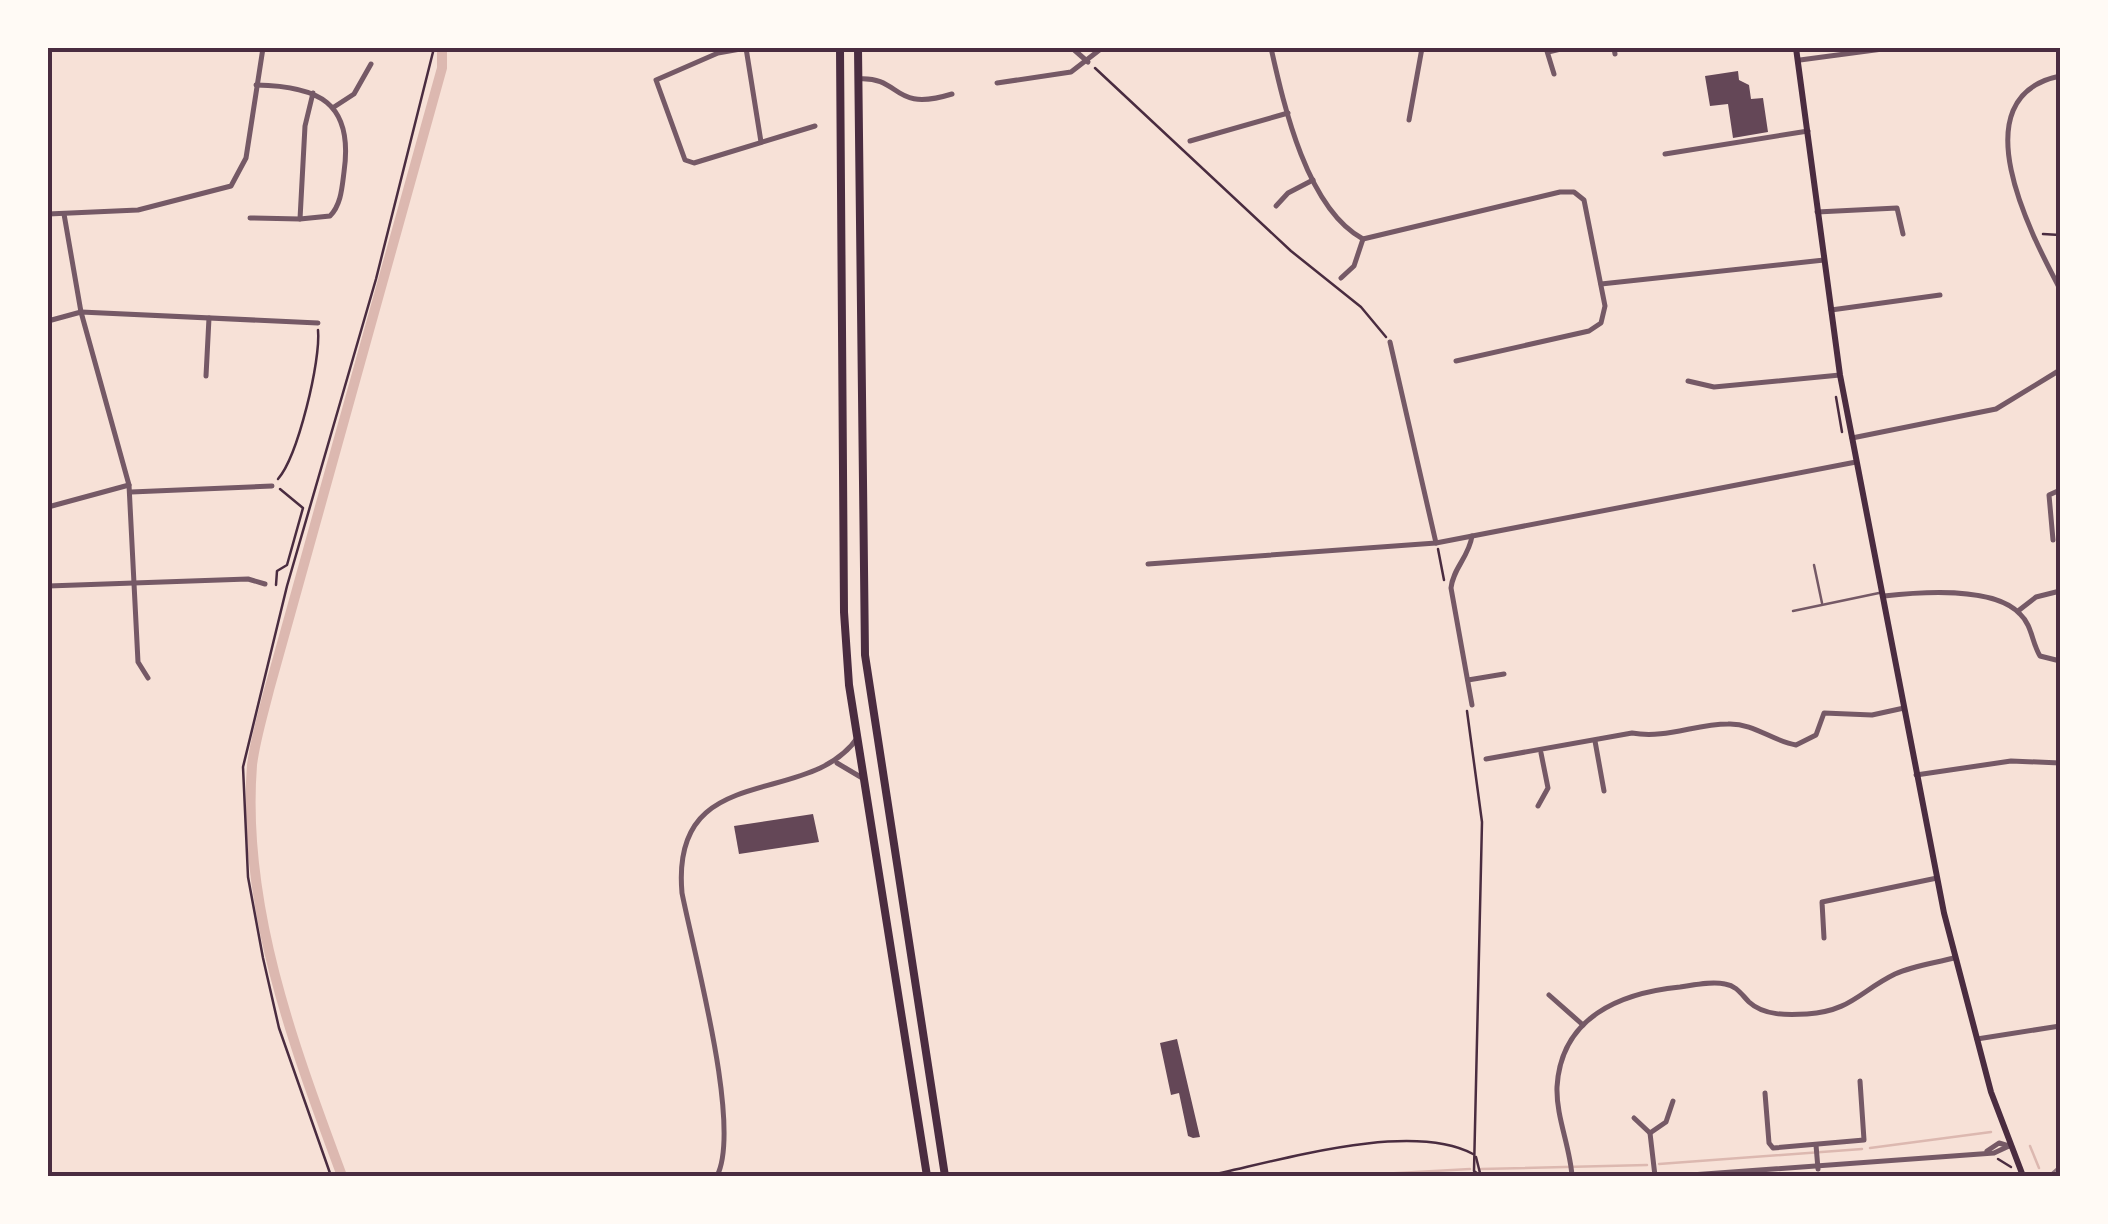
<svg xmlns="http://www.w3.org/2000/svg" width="2108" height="1224" font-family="Cabin,sans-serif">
	<rect width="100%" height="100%" fill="#f7e1d7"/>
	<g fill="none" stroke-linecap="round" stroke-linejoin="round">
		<g stroke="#dcb8b0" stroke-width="2.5">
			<path d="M 2030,1146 L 2039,1168"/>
			<path d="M 1870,1148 L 1991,1132"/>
			<path d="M 1659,1164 L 1862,1149"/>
			<path d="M 1481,1169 L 1647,1165"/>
			<path d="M 1344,1176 L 1470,1169"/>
		</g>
		<path stroke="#dcb8b0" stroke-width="10" d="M 342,1176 C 294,1047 241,906 252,765 C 255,740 263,714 269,690 L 442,68 L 442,48"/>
	</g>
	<g fill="#644757">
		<path d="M 1738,71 L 1739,80 L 1749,85 L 1751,99 L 1763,98 L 1768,132 L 1733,138 L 1728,104 L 1710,106 L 1705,76 Z"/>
		<path d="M 813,814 L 819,842 L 739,854 L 734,826 Z"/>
		<path d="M 1177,1039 L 1200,1137 L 1193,1138 L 1188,1136 L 1179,1093 L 1171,1095 L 1160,1043 Z"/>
	</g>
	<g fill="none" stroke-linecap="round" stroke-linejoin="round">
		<g stroke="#4a2c40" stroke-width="2.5">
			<path d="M 1095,68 L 1291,251 L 1361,307 L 1386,337"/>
			<path d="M 2043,234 L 2060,235"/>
			<path d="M 1836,397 L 1842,432"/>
			<path d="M 278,479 C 298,456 321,360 318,330"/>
			<path d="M 1438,549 L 1444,580"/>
			<path d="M 276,585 L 277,571 L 287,565 L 303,508 L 280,489"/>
			<path d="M 1467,711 L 1482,822 L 1474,1171 L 1481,1176"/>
			<path d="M 1476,1157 L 1480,1173"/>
			<path d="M 1998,1159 L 2011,1167"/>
			<path d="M 48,1165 L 50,1176"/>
			<path d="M 331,1176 L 279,1028 L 263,958 L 248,877 L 243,767 L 287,586 L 376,279 L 434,48"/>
			<path d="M 1207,1176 C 1275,1162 1409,1120 1473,1154"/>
		</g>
		<g stroke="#755966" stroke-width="2.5">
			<path d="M 1814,565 L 1822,603"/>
			<path d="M 1793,611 L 1879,593"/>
		</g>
		<g stroke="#755966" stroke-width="5">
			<path d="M 746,48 L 718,53 L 656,80 L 685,160 L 694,163 L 815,126"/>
			<path d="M 746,48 L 761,142"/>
			<path d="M 1072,48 L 1088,62"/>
			<path d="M 1271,48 C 1284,106 1307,209 1363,239 L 1354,266 L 1341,278"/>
			<path d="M 1499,48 L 1504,49"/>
			<path d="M 1546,48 L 1554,74"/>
			<path d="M 1614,48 L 1615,54"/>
			<path d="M 1548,52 L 1565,48"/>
			<path d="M 1800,60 L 1890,48"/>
			<path d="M 2060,76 C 1958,97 2032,236 2060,289"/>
			<path d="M 858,79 C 903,76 890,113 952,94"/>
			<path d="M 997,83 L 1071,72 L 1102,48"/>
			<path d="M 256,85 C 318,86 354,102 344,172 C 342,188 341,205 330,216 L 300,219 L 305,126 L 313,93"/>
			<path d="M 334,107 L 354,94 L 371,64"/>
			<path d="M 1409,120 L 1422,48"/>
			<path d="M 1190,141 L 1288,113"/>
			<path d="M 1665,154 L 1808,131"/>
			<path d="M 1276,206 L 1288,193 L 1313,180"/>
			<path d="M 1817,212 L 1897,208 L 1903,234"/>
			<path d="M 48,214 L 138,210 L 231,186 L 246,158 L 263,48"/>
			<path d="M 64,214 L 81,312 L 129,485 L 138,662 L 148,678"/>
			<path d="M 250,218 L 300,219"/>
			<path d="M 1363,239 L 1560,192 L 1574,192 L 1584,200 L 1605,306 L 1601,323 L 1589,331 L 1456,361"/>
			<path d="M 1601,284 L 1824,260"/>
			<path d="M 1831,310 L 1940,295"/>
			<path d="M 48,321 L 81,312 L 318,323"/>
			<path d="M 1390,342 L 1436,543"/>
			<path d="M 206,376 L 209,318"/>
			<path d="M 1688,381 L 1714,387 L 1840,375"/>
			<path d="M 1852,438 L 1996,409 L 2060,370"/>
			<path d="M 131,492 L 272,486"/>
			<path d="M 48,507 L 129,485"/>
			<path d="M 1472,536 C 1469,557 1453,568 1451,588 L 1472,705"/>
			<path d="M 2053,540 L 2049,495 L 2060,490"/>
			<path d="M 1148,564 L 1436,543 L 1856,462"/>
			<path d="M 48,586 L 248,579 L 265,584"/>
			<path d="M 1884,596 C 1919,592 1994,586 2020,614 C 2032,625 2032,643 2040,656 L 2060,661"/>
			<path d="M 2018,611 L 2036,597 L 2060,591"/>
			<path d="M 1468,680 L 1504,674"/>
			<path d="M 1595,741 L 1604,791"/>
			<path d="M 1486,759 L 1632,733 C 1666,739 1695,724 1728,724 C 1754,723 1772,741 1796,745 L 1816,735 L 1824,713 L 1872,715 L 1904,708"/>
			<path d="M 837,763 L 864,779"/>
			<path d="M 1916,775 L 2011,761 L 2060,763"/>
			<path d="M 1538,806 L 1548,788 L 1541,753"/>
			<path d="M 1824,938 L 1822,902 L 1937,878"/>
			<path d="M 1549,995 L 1583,1025"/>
			<path d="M 1977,1039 L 2060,1026"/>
			<path d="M 1765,1093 L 1769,1143 L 1773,1148 L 1864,1140 L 1860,1081"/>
			<path d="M 1634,1118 L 1650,1133 L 1666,1122 L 1673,1101"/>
			<path d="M 1650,1133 L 1655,1176"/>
			<path d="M 1816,1145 L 1818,1169"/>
			<path d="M 1987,1151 L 1999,1143 L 2009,1146"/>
			<path d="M 717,1176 C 742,1127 694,954 682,893 C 670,757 809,810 858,737"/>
			<path d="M 1572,1176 C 1570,1146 1556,1117 1557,1087 C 1561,1017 1620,993 1680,987 C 1694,985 1711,981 1725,984 C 1737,986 1741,994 1749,1002 C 1764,1016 1788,1015 1807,1014 C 1851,1011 1860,991 1895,974 C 1913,966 1935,963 1954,958"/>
			<path d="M 1677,1176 L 1994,1153 L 2009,1146"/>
		</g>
		<path stroke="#4a2c40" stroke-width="6" d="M 1796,48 L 1840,375 L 1944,913 L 1991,1092 L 2023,1176"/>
		<g stroke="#4a2c40" stroke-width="8">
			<path d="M 840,48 L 844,612 L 849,685 L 927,1176"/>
			<path d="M 858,48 L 865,655 L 945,1176"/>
		</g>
		<path stroke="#8f747c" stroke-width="2.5" d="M 2049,1176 L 2060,1166"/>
	</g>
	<rect width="2108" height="1224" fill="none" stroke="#fffaf5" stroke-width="100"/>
	<rect x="50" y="50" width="2008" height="1124" fill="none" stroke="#4a2c40" stroke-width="4"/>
</svg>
